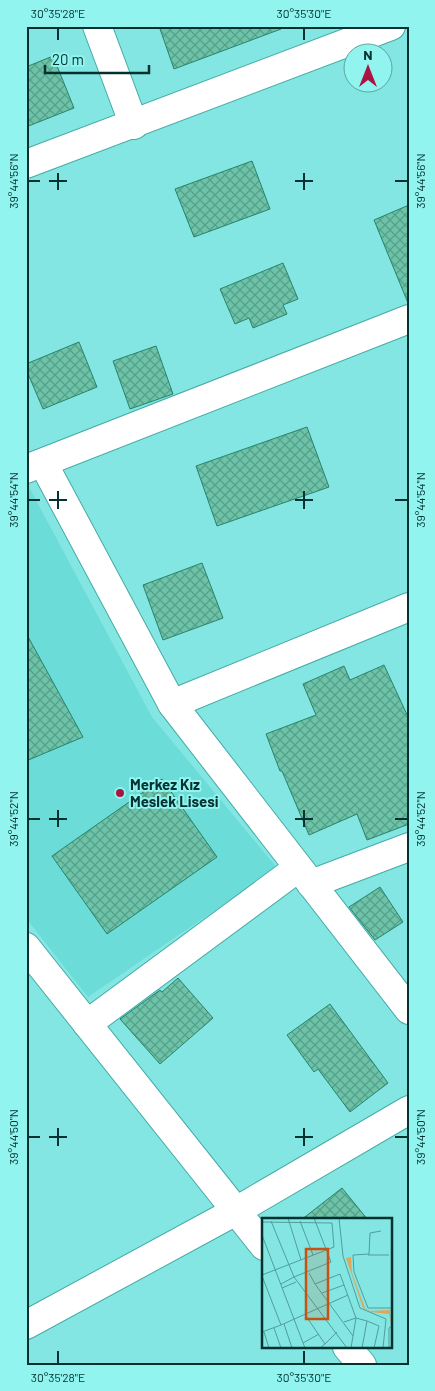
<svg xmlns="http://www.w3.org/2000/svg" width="435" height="1391" font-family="Barlow,sans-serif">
	<defs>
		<pattern id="building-cross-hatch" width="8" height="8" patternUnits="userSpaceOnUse" patternTransform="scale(1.25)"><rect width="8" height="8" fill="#6cc3a8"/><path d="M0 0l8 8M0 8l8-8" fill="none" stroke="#579f89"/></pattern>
	</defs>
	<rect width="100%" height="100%" fill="#83e6e2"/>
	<path fill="#6bdcd8" d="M 30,489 L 152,717 L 277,868 L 88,997 L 26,918 L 26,490 Z"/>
	<g fill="url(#building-cross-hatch)" stroke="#27846c">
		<path d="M 159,26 L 281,26 L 281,29 L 174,69 Z"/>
		<path d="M 53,56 L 74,108 L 26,127 L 26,67 Z"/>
		<path d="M 252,161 L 270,209 L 194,237 L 175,189 Z"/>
		<path d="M 409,205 L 409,303 L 408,303 L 374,220 Z"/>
		<path d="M 283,263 L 298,299 L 283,305 L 287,314 L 253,328 L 249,318 L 235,324 L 220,289 Z"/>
		<path d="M 79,342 L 97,387 L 43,409 L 26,369 L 26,364 Z"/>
		<path d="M 156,346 L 173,394 L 130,409 L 113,361 Z"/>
		<path d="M 307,427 L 329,487 L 217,526 L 196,466 Z"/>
		<path d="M 202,563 L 223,618 L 163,640 L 143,585 Z"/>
		<path d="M 26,633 L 83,737 L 26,761 Z"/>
		<path d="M 384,665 L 409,719 L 409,824 L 367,840 L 357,814 L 309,835 L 282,771 L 280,771 L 266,734 L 316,715 L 303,684 L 344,666 L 350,680 Z"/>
		<path d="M 162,779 L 217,857 L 107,934 L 52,856 Z"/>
		<path d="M 380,887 L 403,922 L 375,940 L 349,907 Z"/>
		<path d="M 178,978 L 213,1018 L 160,1064 L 120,1019 L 160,990 L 162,992 Z"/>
		<path d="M 330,1004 L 388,1083 L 350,1112 L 318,1069 L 314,1072 L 287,1035 Z"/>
		<path d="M 342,1188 L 368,1220 L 301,1220 Z"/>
	</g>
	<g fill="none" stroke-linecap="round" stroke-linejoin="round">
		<defs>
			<g id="minor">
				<path d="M 97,26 L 134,125"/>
				<path d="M 26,164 L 391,26"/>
				<path d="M 43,463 L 172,704 L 409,607"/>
				<path d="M 26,469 L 409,319"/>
				<path d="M 172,704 L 409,1010"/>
				<path d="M 311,884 L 409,847"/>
				<path d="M 26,947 L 264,1246"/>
				<path d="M 87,1024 L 298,868"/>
				<path d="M 26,1325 L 236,1211 L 409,1110"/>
				<path d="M 347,1347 L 362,1365"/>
			</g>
		</defs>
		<use href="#minor" stroke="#45aba7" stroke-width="30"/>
		<use href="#minor" stroke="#fff" stroke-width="28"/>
	</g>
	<path fill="none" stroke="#043230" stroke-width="2" d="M 58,28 L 58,40M 304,28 L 304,40M 58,173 L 58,190M 304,173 L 304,190M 28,181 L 40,181M 49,181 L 67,181M 295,181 L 313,181M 395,181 L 408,181M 58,491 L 58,509M 304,491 L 304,509M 28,500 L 40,500M 49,500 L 67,500M 295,500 L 313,500M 395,500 L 408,500M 58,810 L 58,827M 304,810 L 304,827M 28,819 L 40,819M 49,819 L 67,819M 295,819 L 313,819M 395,819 L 408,819M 58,1128 L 58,1146M 304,1128 L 304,1146M 28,1137 L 40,1137M 49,1137 L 67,1137M 295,1137 L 313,1137M 395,1137 L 408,1137M 58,1351 L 58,1364M 304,1351 L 304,1364"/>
	<circle fill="#aa1442" stroke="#91f4ef" stroke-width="2" cx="120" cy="793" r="5"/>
	<g text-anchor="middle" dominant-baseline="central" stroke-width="4" stroke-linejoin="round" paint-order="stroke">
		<g font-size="15" font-weight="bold" fill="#043230" stroke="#91f4ef" text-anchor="start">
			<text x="130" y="784">Merkez Kız<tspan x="130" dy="17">Meslek Lisesi</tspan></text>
		</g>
	</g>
	<g transform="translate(262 1218)">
		<rect width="130" height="130" fill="#83e6e2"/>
		<path d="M 89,39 L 90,55 L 103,90 L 108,93 L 128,92 L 129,106 L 127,96 L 109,94 L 101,90 L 84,40 Z" fill="#e2a658"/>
		<path fill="none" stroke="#509e9b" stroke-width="1" d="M 26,0 L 39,42M 77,0 L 81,38 L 98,90 L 124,101 L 121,130M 9,3 L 32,59 L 69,44 L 52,0M 38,3 L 51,37M 0,4 L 70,5 L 72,29 L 0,57M 119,13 L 108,15 L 107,36 L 91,37 L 92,54 L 106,90 L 130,90M 0,17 L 43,130M 106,37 L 127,37M 47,55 L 53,66 L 78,56 L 94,100 L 105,103 L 100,130M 0,58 L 19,107 L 86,77M 19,66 L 32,59 L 85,130M 53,66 L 91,118M 20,70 L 34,64M 60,75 L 82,67M 44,98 L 63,126 L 58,130M 105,103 L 117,108 L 112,130M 82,104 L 94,100 L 89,130M 22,106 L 30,130M 12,110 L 19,130M 0,114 L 19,107M 2,114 L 7,130M 41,125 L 57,116M 63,126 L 75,114M 127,130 L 127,110 L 130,108"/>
		<path fill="#c65311" fill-opacity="0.15" stroke="#c65311" stroke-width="2.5" d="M 44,31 L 66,31 L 66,101 L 44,101 Z"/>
		<rect width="130" height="130" fill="none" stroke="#043230" stroke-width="2.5"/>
	</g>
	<rect width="435" height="1391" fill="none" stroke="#91f4ef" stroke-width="55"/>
	<g transform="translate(368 68)"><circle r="24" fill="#91f4ef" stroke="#59a6a3"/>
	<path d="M0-4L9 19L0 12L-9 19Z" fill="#aa1442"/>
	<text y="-8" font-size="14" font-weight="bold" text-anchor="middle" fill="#043230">N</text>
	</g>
	<path d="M45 65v8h104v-8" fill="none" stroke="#043230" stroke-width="2.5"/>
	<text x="52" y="65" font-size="15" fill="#043230" stroke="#91f4ef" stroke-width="4" paint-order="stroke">20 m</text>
	<rect x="28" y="28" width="380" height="1336" fill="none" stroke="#043230" stroke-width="2"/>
	<g font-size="12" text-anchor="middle" fill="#043230">
		<text x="58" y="18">30°35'28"E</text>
		<text x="304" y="18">30°35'30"E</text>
		<text transform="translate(14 181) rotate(-90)" y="4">39°44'56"N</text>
		<text transform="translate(421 181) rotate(-90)" y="4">39°44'56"N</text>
		<text transform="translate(14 500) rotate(-90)" y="4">39°44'54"N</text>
		<text transform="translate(421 500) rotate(-90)" y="4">39°44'54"N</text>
		<text transform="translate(14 819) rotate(-90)" y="4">39°44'52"N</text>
		<text transform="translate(421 819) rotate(-90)" y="4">39°44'52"N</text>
		<text transform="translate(14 1137) rotate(-90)" y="4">39°44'50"N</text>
		<text transform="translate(421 1137) rotate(-90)" y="4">39°44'50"N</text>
		<text x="58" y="1382">30°35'28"E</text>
		<text x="304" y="1382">30°35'30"E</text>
	</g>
</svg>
